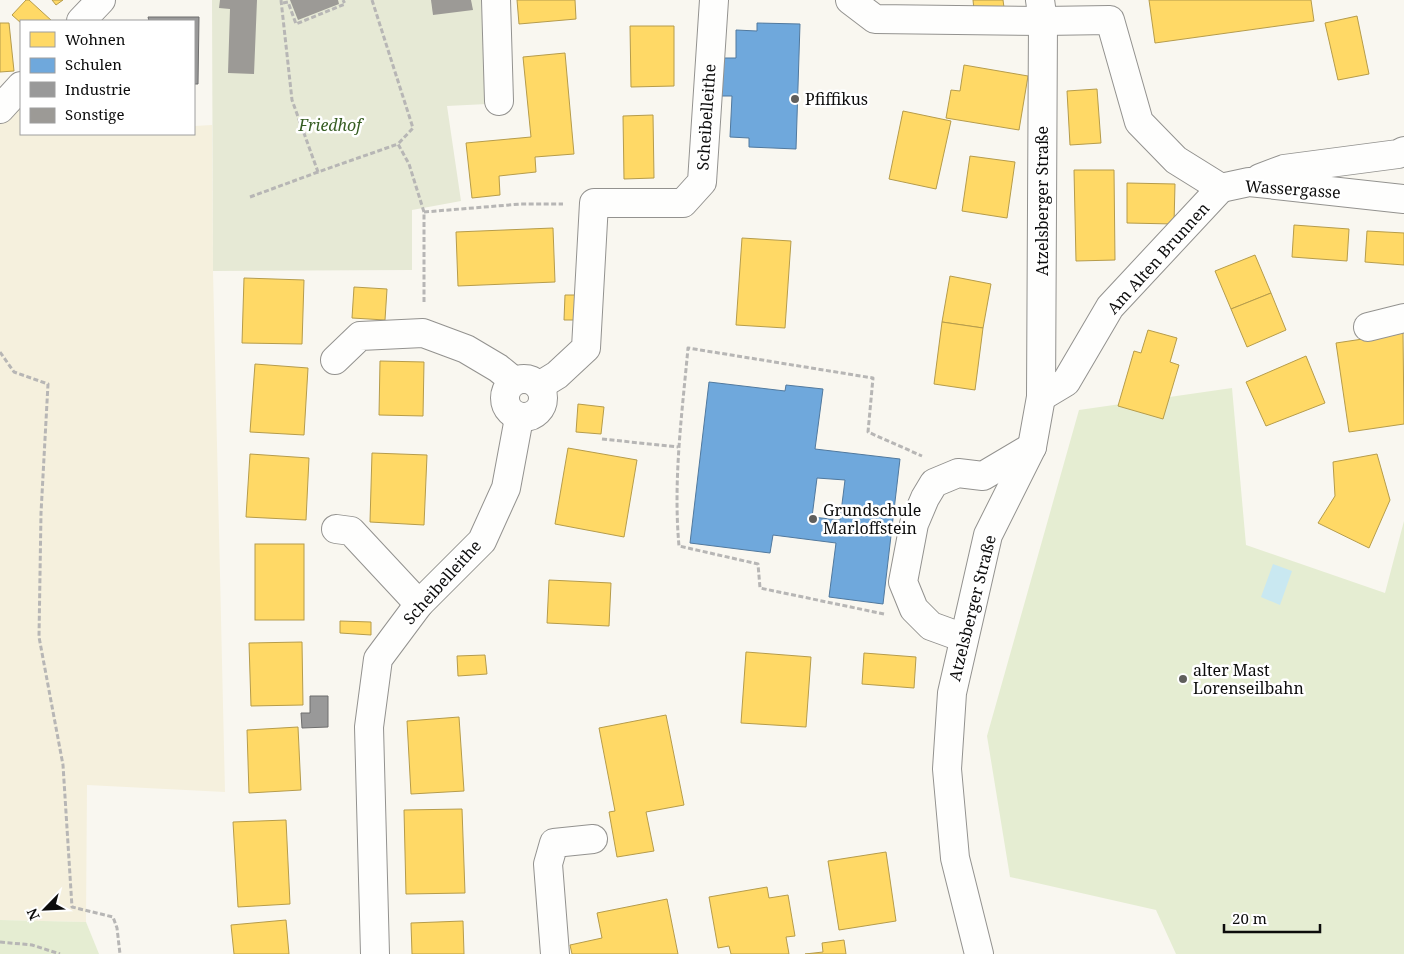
<svg xmlns="http://www.w3.org/2000/svg" width="1404" height="954" font-family="'Noto Serif',serif">
	<rect width="100%" height="100%" fill="#f9f7f0"/>
	<path fill="#f5f0dd" d="M 21,84 L 21,134 L 194,134 L 194,126 L 212,125 L 213,271 L 225,792 L 87,785 L 86,922 L 0,920 L 0,104 Z"/>
	<g fill="#e5edd2">
		<path d="M 1232,388 L 1246,545 L 1385,593 L 1404,521 L 1404,954 L 1176,954 L 1156,910 L 1010,877 L 987,736 L 1079,410 Z"/>
		<path d="M 0,920 L 86,922 L 99,954 L 0,954 Z"/>
	</g>
	<path fill="#e6e9d5" d="M 212,0 L 481,0 L 487,104 L 447,106 L 461,201 L 412,210 L 412,270 L 213,271 Z"/>
	<path fill="#c9e8f1" d="M 1273,564 L 1292,571 L 1280,605 L 1261,597 Z"/>
	<g fill="#ffd966" stroke="#b69c4b">
		<path d="M 26,0 L 29,0 L 52,21 L 21,21 L 21,23 L 12,15 Z"/>
		<path d="M 52,0 L 63,0 L 56,5 Z"/>
		<path d="M 517,0 L 575,0 L 576,19 L 519,24 Z"/>
		<path d="M 973,0 L 1003,0 L 1005,15 L 974,10 Z"/>
		<path d="M 1149,0 L 1311,0 L 1314,21 L 1155,43 Z"/>
		<path d="M 1357,16 L 1369,74 L 1338,80 L 1325,23 Z"/>
		<path d="M 0,23 L 9,23 L 14,71 L 0,72 Z"/>
		<path d="M 630,26 L 674,26 L 674,86 L 631,87 Z"/>
		<path d="M 565,53 L 574,154 L 535,157 L 536,172 L 499,176 L 500,195 L 472,198 L 466,143 L 531,137 L 523,57 Z"/>
		<path d="M 964,65 L 1028,76 L 1019,130 L 946,118 L 951,90 L 960,91 Z"/>
		<path d="M 1097,89 L 1101,143 L 1070,145 L 1067,91 Z"/>
		<path d="M 903,111 L 951,121 L 936,189 L 889,179 Z"/>
		<path d="M 653,115 L 654,178 L 624,179 L 623,116 Z"/>
		<path d="M 970,156 L 1015,162 L 1007,218 L 962,211 Z"/>
		<path d="M 1074,170 L 1114,170 L 1115,260 L 1076,261 Z"/>
		<path d="M 1127,183 L 1175,184 L 1174,224 L 1127,223 Z"/>
		<path d="M 1294,225 L 1349,229 L 1347,261 L 1292,257 Z"/>
		<path d="M 553,228 L 555,282 L 458,286 L 456,232 Z"/>
		<path d="M 1367,231 L 1404,233 L 1404,265 L 1365,262 Z"/>
		<path d="M 742,238 L 791,241 L 785,328 L 736,325 Z"/>
		<path d="M 1255,255 L 1271,293 L 1231,309 L 1215,271 Z"/>
		<path d="M 950,276 L 991,284 L 983,328 L 942,322 Z"/>
		<path d="M 244,278 L 304,280 L 302,344 L 242,343 Z"/>
		<path d="M 354,287 L 387,289 L 385,320 L 352,318 Z"/>
		<path d="M 1271,293 L 1286,330 L 1247,347 L 1231,309 Z"/>
		<path d="M 565,295 L 576,295 L 576,320 L 564,320 Z"/>
		<path d="M 942,322 L 983,328 L 975,390 L 934,384 Z"/>
		<path d="M 1148,330 L 1177,338 L 1170,362 L 1179,365 L 1163,419 L 1118,406 L 1134,351 L 1141,353 Z"/>
		<path d="M 1403,333 L 1404,424 L 1349,432 L 1336,343 Z"/>
		<path d="M 1306,356 L 1325,403 L 1266,426 L 1246,382 Z"/>
		<path d="M 380,361 L 424,362 L 423,416 L 379,415 Z"/>
		<path d="M 255,364 L 308,368 L 304,435 L 250,432 Z"/>
		<path d="M 578,404 L 604,407 L 601,434 L 576,432 Z"/>
		<path d="M 568,448 L 637,460 L 624,537 L 555,524 Z"/>
		<path d="M 372,453 L 427,455 L 424,525 L 370,522 Z"/>
		<path d="M 250,454 L 309,458 L 306,520 L 246,517 Z"/>
		<path d="M 1377,454 L 1390,500 L 1369,548 L 1318,523 L 1335,496 L 1333,462 Z"/>
		<rect x="255" y="544" width="49" height="76"/>
		<path d="M 549,580 L 611,583 L 609,626 L 547,623 Z"/>
		<path d="M 340,621 L 371,622 L 371,635 L 340,633 Z"/>
		<path d="M 302,642 L 303,705 L 251,706 L 249,643 Z"/>
		<path d="M 746,652 L 811,657 L 806,727 L 741,723 Z"/>
		<path d="M 864,653 L 916,657 L 914,688 L 862,684 Z"/>
		<path d="M 485,655 L 487,674 L 458,676 L 457,656 Z"/>
		<path d="M 666,715 L 684,805 L 646,812 L 654,851 L 617,857 L 609,812 L 615,811 L 599,728 Z"/>
		<path d="M 459,717 L 464,791 L 411,794 L 407,721 Z"/>
		<path d="M 298,727 L 301,790 L 249,793 L 247,730 Z"/>
		<path d="M 462,809 L 465,893 L 406,894 L 404,810 Z"/>
		<path d="M 286,820 L 290,904 L 238,907 L 233,822 Z"/>
		<path d="M 886,852 L 896,921 L 839,930 L 828,861 Z"/>
		<path d="M 767,887 L 769,898 L 788,895 L 795,936 L 786,937 L 789,954 L 731,954 L 729,946 L 718,948 L 709,897 Z"/>
		<path d="M 667,899 L 678,954 L 572,954 L 570,945 L 602,938 L 597,913 Z"/>
		<path d="M 286,920 L 289,954 L 234,954 L 231,925 Z"/>
		<path d="M 463,921 L 464,954 L 412,954 L 411,923 Z"/>
		<path d="M 844,940 L 846,954 L 805,954 L 823,952 L 822,943 Z"/>
	</g>
	<g fill="#6fa8dc" stroke="#51799e" fill-rule="evenodd">
		<path d="M 757,23 L 800,24 L 796,149 L 749,147 L 749,138 L 730,137 L 732,96 L 720,96 L 714,58 L 736,58 L 736,30 L 757,31 Z"/>
		<path d="M 709,382 L 785,391 L 786,385 L 823,389 L 815,449 L 900,459 L 883,604 L 829,597 L 836,543 L 773,535 L 770,553 L 690,543 ZM 817,478 L 845,480 L 840,520 L 812,517 Z"/>
	</g>
	<g fill="#999" stroke="#6f6f6f">
		<path d="M 148,17 L 199,17 L 198,84 L 194,84 L 194,21 L 149,21 Z"/>
		<path d="M 310,696 L 328,696 L 328,727 L 302,728 L 301,713 L 310,713 Z"/>
	</g>
	<g fill="#9c9a96">
		<path d="M 220,0 L 257,0 L 254,74 L 228,73 L 230,9 L 219,8 Z"/>
		<path d="M 290,0 L 338,0 L 339,4 L 298,20 Z"/>
		<path d="M 431,0 L 471,0 L 473,10 L 433,15 Z"/>
	</g>
	<g fill="none" stroke-linecap="round" stroke-linejoin="round">
		<defs>
			<g id="minor">
				<path d="M 496,0 L 499,101"/>
				<path d="M 850,0 L 875,19 L 1043,21 L 1110,20 L 1139,122 L 1176,160 L 1221,188 L 1249,182 L 1404,199"/>
				<path d="M 81,21 L 101,0"/>
				<path d="M 0,109 L 21,86"/>
				<path d="M 1260,178 L 1284,169 L 1398,154 L 1404,151"/>
				<path d="M 1368,327 L 1404,318"/>
				<path d="M 335,360 L 360,336 L 423,333 L 466,349 L 498,368 L 514,381"/>
				<circle cx="524" cy="398" r="19"/>
				<path d="M 539,386 L 557,375 L 586,348 L 594,203 L 683,203 L 702,182 L 714,0"/>
				<path d="M 1041,397 L 1066,382 L 1110,307 L 1221,188"/>
				<path d="M 336,529 L 351,531 L 419,604"/>
				<path d="M 964,638 L 931,626 L 914,609 L 903,582 L 914,524 L 925,498 L 934,483 L 958,473 L 983,476 L 1032,447"/>
				<path d="M 375,954 L 369,727 L 378,659 L 419,604 L 482,541 L 506,488 L 519,418"/>
				<path d="M 555,954 L 548,864 L 554,843 L 593,839"/>
				<path d="M 979,954 L 955,858 L 947,769 L 952,693 L 988,535 L 1032,447 L 1041,397 L 1043,21 L 1040,0"/>
			</g>
		</defs>
		<use href="#minor" stroke="#93928f" stroke-width="30"/>
		<g stroke="#b7b6b5" stroke-width="3" stroke-dasharray="5 2.5" stroke-linecap="butt">
			<path d="M 281,0 L 292,100 L 318,172 L 398,144 L 409,164 L 424,212 L 424,303"/>
			<path d="M 372,0 L 413,128 L 398,144"/>
			<path d="M 283,3 L 288,2 L 296,24 L 345,4 L 343,0"/>
			<path d="M 250,197 L 318,172"/>
			<path d="M 424,212 L 521,204 L 563,204"/>
			<path d="M 0,352 L 14,372 L 48,384 L 41,513 L 39,637 L 63,765 L 72,907 L 113,917 L 117,928 L 120,954"/>
			<path d="M 602,439 L 678,447"/>
			<path d="M 884,614 L 760,588 L 758,564 L 679,546 C 673,480 682,414 688,348 L 873,378 L 868,432 L 922,456"/>
			<path d="M 0,942 L 32,945 L 60,954"/>
		</g>
		<use href="#minor" stroke="#fefefd" stroke-width="28"/>
	</g>
	<g fill="#5f5e5c" stroke="#fff" stroke-width="2">
		<circle cx="795" cy="99" r="5"/>
		<circle cx="813" cy="519" r="5"/>
		<circle cx="1183" cy="679" r="5"/>
	</g>
	<g text-anchor="middle" dominant-baseline="central" stroke-width="5" stroke-linejoin="round" paint-order="stroke">
		<g font-size="16" fill="#0c0c0c" stroke="#fff" text-anchor="start">
			<text x="805" y="99">Pfiffikus</text>
			<text x="823" y="510">Grundschule<tspan x="823" dy="18">Marloffstein</tspan></text>
			<text x="1193" y="670">alter Mast<tspan x="1193" dy="18">Lorenseilbahn</tspan></text>
		</g>
		<g font-size="16" fill="#0c0c0c" stroke="#fff">
			<text transform="translate(706 117) rotate(-86)">Scheibelleithe</text>
			<text transform="translate(1293 189) rotate(4)">Wassergasse</text>
			<text transform="translate(1042 201) rotate(-90)">Atzelsberger Straße</text>
			<text transform="translate(1158 258) rotate(-48)">Am Alten Brunnen</text>
			<text transform="translate(442 582) rotate(-48)">Scheibelleithe</text>
			<text transform="translate(972 608) rotate(-76)">Atzelsberger Straße</text>
		</g>
		<g font-size="16" font-style="italic" fill="#365d22" stroke="#fff">
			<text x="330" y="125">Friedhof</text>
		</g>
	</g>
	<rect x="20" y="20" width="175" height="115" fill="#ffffff" stroke="#9e9e9e"/>
	<rect x="30" y="32" width="25" height="15" fill="#ffd966" stroke="#9e9e9e"/>
	<text x="65" y="45" font-size="15" fill="#0c0c0c">Wohnen</text>
	<rect x="30" y="58" width="25" height="15" fill="#6fa8dc" stroke="#9e9e9e"/>
	<text x="65" y="70" font-size="15" fill="#0c0c0c">Schulen</text>
	<rect x="30" y="82" width="25" height="15" fill="#999999" stroke="#9e9e9e"/>
	<text x="65" y="95" font-size="15" fill="#0c0c0c">Industrie</text>
	<rect x="30" y="108" width="25" height="15" fill="#9c9a96" stroke="#9e9e9e"/>
	<text x="65" y="120" font-size="15" fill="#0c0c0c">Sonstige</text>
	<g transform="translate(45 909) rotate(246)" stroke="#ffffff" stroke-width="4" paint-order="stroke">
	<path d="M0-4L9 19L0 12L-9 19Z" fill="#0c0c0c"/>
	<text y="-8" font-size="14" font-weight="bold" text-anchor="middle" fill="#0c0c0c">N</text>
	</g>
	<path d="M1224 924v8h96v-8" fill="none" stroke="#0c0c0c" stroke-width="2.5"/>
	<text x="1232" y="924" font-size="15" fill="#0c0c0c" stroke="#ffffff" stroke-width="4" paint-order="stroke">20 m</text>
</svg>
